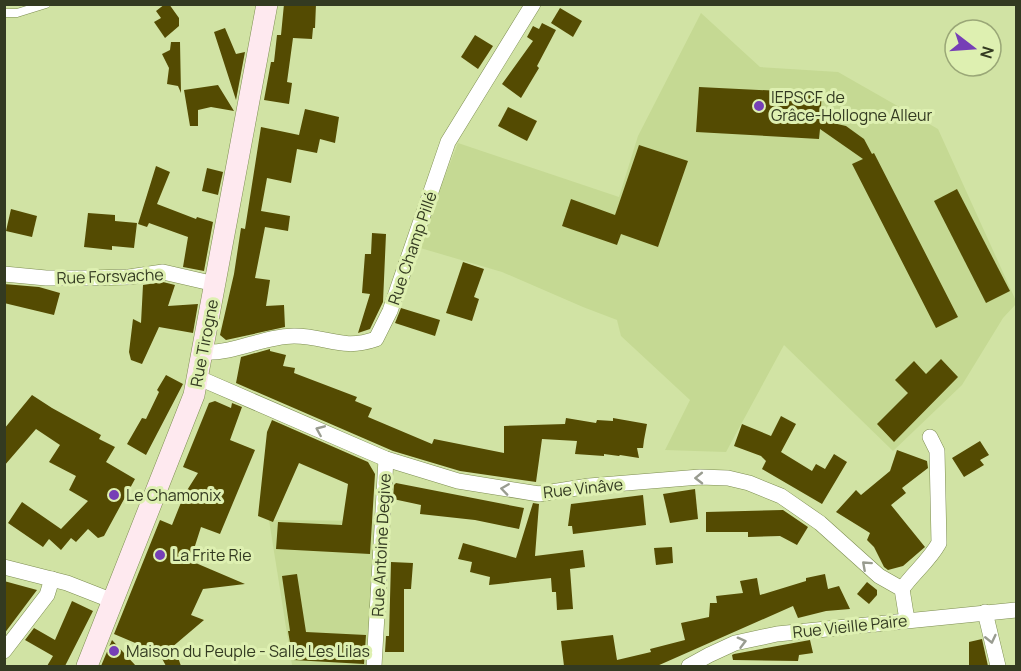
<svg xmlns="http://www.w3.org/2000/svg" width="1021" height="671" font-family="Manrope,sans-serif">
	<rect width="100%" height="100%" fill="#d1e3a4"/>
	<g fill="#c5d993">
		<path d="M 701,13 L 760,67 L 838,72 L 938,129 L 1016,301 L 1016,304 L 1003,318 L 962,385 L 893,451 L 784,345 L 726,452 L 665,450 L 690,400 L 621,336 L 617,320 L 583,307 L 502,272 L 417,247 L 458,143 L 619,197 L 638,136 Z"/>
		<path d="M 269,520 L 376,521 L 369,666 L 292,665 Z"/>
	</g>
	<g fill="#544b02">
		<path d="M 165,4 L 169,4 L 179,18 L 179,26 L 165,38 L 154,22 L 161,18 L 156,11 Z"/>
		<path d="M 284,4 L 316,4 L 315,28 L 313,28 L 312,39 L 293,38 L 287,82 L 292,83 L 289,104 L 264,100 L 271,62 L 274,62 L 277,35 L 281,35 Z"/>
		<path d="M 560,8 L 582,21 L 573,37 L 551,23 Z"/>
		<path d="M 542,23 L 556,30 L 537,66 L 539,68 L 521,98 L 502,84 L 533,41 L 527,37 L 533,26 L 539,29 Z"/>
		<path d="M 225,28 L 236,54 L 245,52 L 236,100 L 214,32 Z"/>
		<path d="M 475,35 L 493,46 L 478,69 L 461,57 Z"/>
		<path d="M 171,42 L 180,42 L 181,93 L 178,86 L 167,84 L 169,68 L 162,54 L 170,50 Z"/>
		<path d="M 218,85 L 234,111 L 211,107 L 198,110 L 198,126 L 190,126 L 184,90 Z"/>
		<path d="M 699,87 L 822,93 L 820,120 L 846,126 L 864,139 L 872,154 L 874,153 L 958,317 L 936,328 L 852,164 L 863,159 L 820,129 L 819,139 L 696,132 Z"/>
		<path d="M 508,107 L 537,121 L 527,141 L 498,126 Z"/>
		<path d="M 305,109 L 339,117 L 335,143 L 320,139 L 317,153 L 297,149 L 291,183 L 267,178 L 261,211 L 290,216 L 288,231 L 265,227 L 255,278 L 270,280 L 266,306 L 284,305 L 285,327 L 226,340 L 220,335 L 234,274 L 241,228 L 245,229 L 261,127 L 299,135 Z"/>
		<path d="M 639,145 L 688,161 L 658,247 L 621,234 L 617,245 L 562,226 L 571,199 L 615,215 Z"/>
		<path d="M 156,166 L 170,172 L 157,204 L 196,219 L 197,217 L 213,222 L 204,271 L 183,267 L 188,237 L 149,223 L 147,227 L 138,224 Z"/>
		<path d="M 207,168 L 223,172 L 218,195 L 202,191 Z"/>
		<path d="M 957,189 L 1010,291 L 986,303 L 934,201 Z"/>
		<path d="M 11,209 L 37,216 L 32,237 L 6,231 Z"/>
		<path d="M 88,213 L 115,215 L 115,221 L 137,223 L 134,248 L 112,246 L 112,250 L 84,247 Z"/>
		<path d="M 372,233 L 386,234 L 383,302 L 370,329 L 358,333 L 370,294 L 362,293 L 365,254 L 371,254 Z"/>
		<path d="M 463,262 L 484,269 L 474,297 L 479,299 L 472,321 L 446,313 Z"/>
		<path d="M 163,282 L 175,285 L 168,306 L 198,304 L 193,333 L 159,327 L 142,364 L 131,360 L 129,352 L 133,319 L 141,323 L 143,285 Z"/>
		<path d="M 4,284 L 39,287 L 60,293 L 54,315 L 4,303 Z"/>
		<path d="M 401,308 L 440,320 L 435,336 L 395,323 Z"/>
		<path d="M 270,349 L 270,351 L 286,355 L 283,366 L 295,368 L 294,373 L 357,397 L 355,401 L 372,408 L 368,417 L 432,444 L 434,439 L 504,453 L 504,426 L 565,424 L 566,418 L 596,423 L 597,420 L 613,421 L 613,418 L 647,424 L 644,440 L 643,448 L 637,448 L 639,458 L 620,455 L 619,456 L 604,454 L 604,456 L 575,454 L 577,441 L 542,439 L 536,482 L 460,471 L 393,451 L 236,383 L 241,357 Z"/>
		<path d="M 941,359 L 958,377 L 894,442 L 877,424 L 908,393 L 895,380 L 914,361 L 926,374 Z"/>
		<path d="M 166,375 L 183,384 L 146,455 L 127,444 L 142,418 L 146,419 L 159,392 L 157,390 Z"/>
		<path d="M 32,395 L 52,408 L 101,435 L 99,439 L 115,447 L 106,462 L 135,479 L 104,536 L 98,538 L 88,529 L 76,542 L 71,538 L 61,550 L 49,539 L 43,547 L 8,523 L 22,502 L 61,529 L 88,501 L 69,490 L 76,476 L 49,462 L 60,445 L 36,429 L 4,466 L 4,429 Z"/>
		<path d="M 215,401 L 231,408 L 232,403 L 242,407 L 230,440 L 255,450 L 220,534 L 201,527 L 194,549 L 196,553 L 191,561 L 245,584 L 203,589 L 191,615 L 204,620 L 171,648 L 175,649 L 181,666 L 166,666 L 159,653 L 114,634 L 160,520 L 172,525 L 184,495 L 198,473 L 183,467 L 209,403 Z"/>
		<path d="M 781,416 L 796,424 L 781,452 L 812,471 L 816,464 L 825,469 L 834,454 L 847,462 L 822,504 L 762,469 L 766,461 L 761,456 L 734,446 L 742,424 L 771,436 Z"/>
		<path d="M 272,420 L 368,462 L 375,474 L 370,554 L 276,549 L 278,522 L 342,525 L 348,484 L 299,463 L 273,522 L 258,516 L 267,432 Z"/>
		<path d="M 980,441 L 989,455 L 980,460 L 984,465 L 964,477 L 952,458 Z"/>
		<path d="M 897,450 L 927,461 L 928,468 L 902,488 L 906,493 L 891,505 L 925,547 L 903,566 L 888,570 L 884,567 L 874,547 L 867,540 L 870,533 L 836,512 L 856,490 L 861,495 L 890,471 Z"/>
		<path d="M 396,483 L 524,508 L 519,529 L 475,520 L 420,514 L 421,505 L 393,499 L 394,485 Z"/>
		<path d="M 695,489 L 698,519 L 670,523 L 663,494 Z"/>
		<path d="M 643,495 L 646,525 L 573,534 L 572,526 L 568,526 L 571,504 Z"/>
		<path d="M 533,503 L 539,504 L 535,556 L 583,550 L 585,567 L 570,569 L 573,609 L 557,610 L 556,592 L 552,592 L 551,578 L 489,585 L 490,577 L 470,572 L 472,562 L 458,559 L 463,543 L 516,558 Z"/>
		<path d="M 783,510 L 808,527 L 797,545 L 780,536 L 748,537 L 748,532 L 706,532 L 706,512 Z"/>
		<path d="M 672,547 L 673,563 L 656,565 L 654,548 Z"/>
		<path d="M 391,562 L 413,563 L 411,589 L 404,589 L 404,652 L 385,652 L 386,636 L 389,636 Z"/>
		<path d="M 297,574 L 306,632 L 366,635 L 364,664 L 293,660 L 288,631 L 290,631 L 282,576 Z"/>
		<path d="M 825,574 L 828,589 L 839,586 L 850,609 L 826,611 L 798,618 L 793,606 L 657,666 L 564,666 L 561,641 L 613,635 L 617,660 L 651,652 L 650,649 L 685,640 L 681,623 L 709,617 L 710,603 L 717,603 L 716,596 L 743,593 L 740,581 L 757,578 L 760,595 L 806,581 L 806,578 Z"/>
		<path d="M 4,581 L 37,590 L 4,634 Z"/>
		<path d="M 867,582 L 877,590 L 877,595 L 869,604 L 857,594 Z"/>
		<path d="M 72,601 L 93,611 L 65,666 L 47,666 L 53,656 L 25,640 L 34,628 L 55,640 Z"/>
		<path d="M 982,639 L 988,666 L 969,666 L 969,642 Z"/>
		<path d="M 112,640 L 136,666 L 101,666 Z"/>
		<path d="M 810,640 L 813,653 L 799,655 L 798,661 L 733,660 L 732,655 L 734,654 Z"/>
	</g>
	<g fill="none" stroke-linecap="round" stroke-linejoin="round">
		<defs>
			<path id="lane" d="M 4,13 L 17,13 L 46,4"/>
			<g id="street">
				<path d="M 4,274 L 46,278 L 88,278 L 129,277 L 163,272 L 215,284"/>
				<path d="M 203,352 C 235,354 263,336 294,336 C 327,336 342,351 376,339 L 390,311 L 448,142 L 533,4"/>
				<path d="M 199,378 L 386,459 L 458,481 L 539,494 L 589,486 L 700,477 L 728,478 L 749,483 L 781,496 L 820,523 L 879,576 L 902,589 L 907,620"/>
				<path d="M 4,567 L 67,583 L 113,601"/>
				<path d="M 902,589 C 913,573 929,561 939,543 L 937,451 L 930,437"/>
				<path d="M 985,612 L 998,666"/>
				<path d="M 4,651 L 47,595 L 52,579"/>
				<path d="M 374,666 L 386,459"/>
				<path d="M 689,666 L 709,655 L 735,643 L 777,634 L 1016,610"/>
			</g>
			<path id="secondary" d="M 87,666 L 194,395 L 267,4"/>
		</defs>
		<use href="#lane" stroke="#7d8d51" stroke-width="9"/>
		<use href="#street" stroke="#7d8d51" stroke-width="16"/>
		<use href="#secondary" stroke="#7d8d51" stroke-width="22"/>
		<use href="#lane" stroke="#fff" stroke-width="8"/>
		<use href="#street" stroke="#fff" stroke-width="15"/>
		<use href="#secondary" stroke="#fee9ef" stroke-width="21"/>
	</g>
	<defs><path id="oneway-chevron" d="M-2-3.5L2.5 0L-2 3.5" fill="none" stroke-width="1.6" stroke-linecap="round" stroke-linejoin="round" transform="scale(1.5)"/></defs>
	<g stroke="#999c90">
		<use href="#oneway-chevron" transform="translate(320 430) rotate(-157)"/>
		<use href="#oneway-chevron" transform="translate(699 478) rotate(179)"/>
		<use href="#oneway-chevron" transform="translate(505 489) rotate(-172)"/>
		<use href="#oneway-chevron" transform="translate(866 565) rotate(-138)"/>
		<use href="#oneway-chevron" transform="translate(991 639) rotate(77)"/>
		<use href="#oneway-chevron" transform="translate(742 642) rotate(-15)"/>
	</g>
	<g fill="#763fb6" stroke="#def0b1" stroke-width="2">
		<circle cx="759" cy="106" r="6"/>
		<circle cx="114" cy="495" r="6"/>
		<circle cx="160" cy="555" r="6"/>
		<circle cx="114" cy="651" r="6"/>
	</g>
	<g text-anchor="middle" dominant-baseline="central" stroke-width="6" stroke-linejoin="round" paint-order="stroke">
		<g font-size="16" fill="#333a21" stroke="#def0b1" text-anchor="start">
			<text x="771" y="97">IEPSCF de<tspan x="771" dy="18">Grâce-Hollogne Alleur</tspan></text>
			<text x="126" y="495">Le Chamonix</text>
			<text x="172" y="555">La Frite Rie</text>
			<text x="126" y="651">Maison du Peuple - Salle Les Lilas</text>
		</g>
		<g font-size="16" fill="#333a21" stroke="#def0b1">
			<text transform="translate(412 248) rotate(-71)">Rue Champ Pillé</text>
			<text transform="translate(110 276) rotate(-2)">Rue Forsvache</text>
			<text transform="translate(204 343) rotate(-79)">Rue Tirogne</text>
			<text transform="translate(583 488) rotate(-6)">Rue Vinâve</text>
			<text transform="translate(381 545) rotate(-87)">Rue Antoine Degive</text>
			<text transform="translate(850 626) rotate(-6)">Rue Vieille Paire</text>
		</g>
	</g>
	<rect width="1021" height="671" fill="none" stroke="#333a21" stroke-width="12"/>
	<g transform="translate(973 48) rotate(107)"><circle r="28" fill="#def0b1" stroke="#9aa777" stroke-width="1.5"/>
	<path d="M0-4.5L10 22L0 15L-10 22Z" fill="#763fb6"/>
	<text y="-9" font-size="16" font-weight="bold" text-anchor="middle" fill="#333a21">N</text>
	</g>
</svg>
